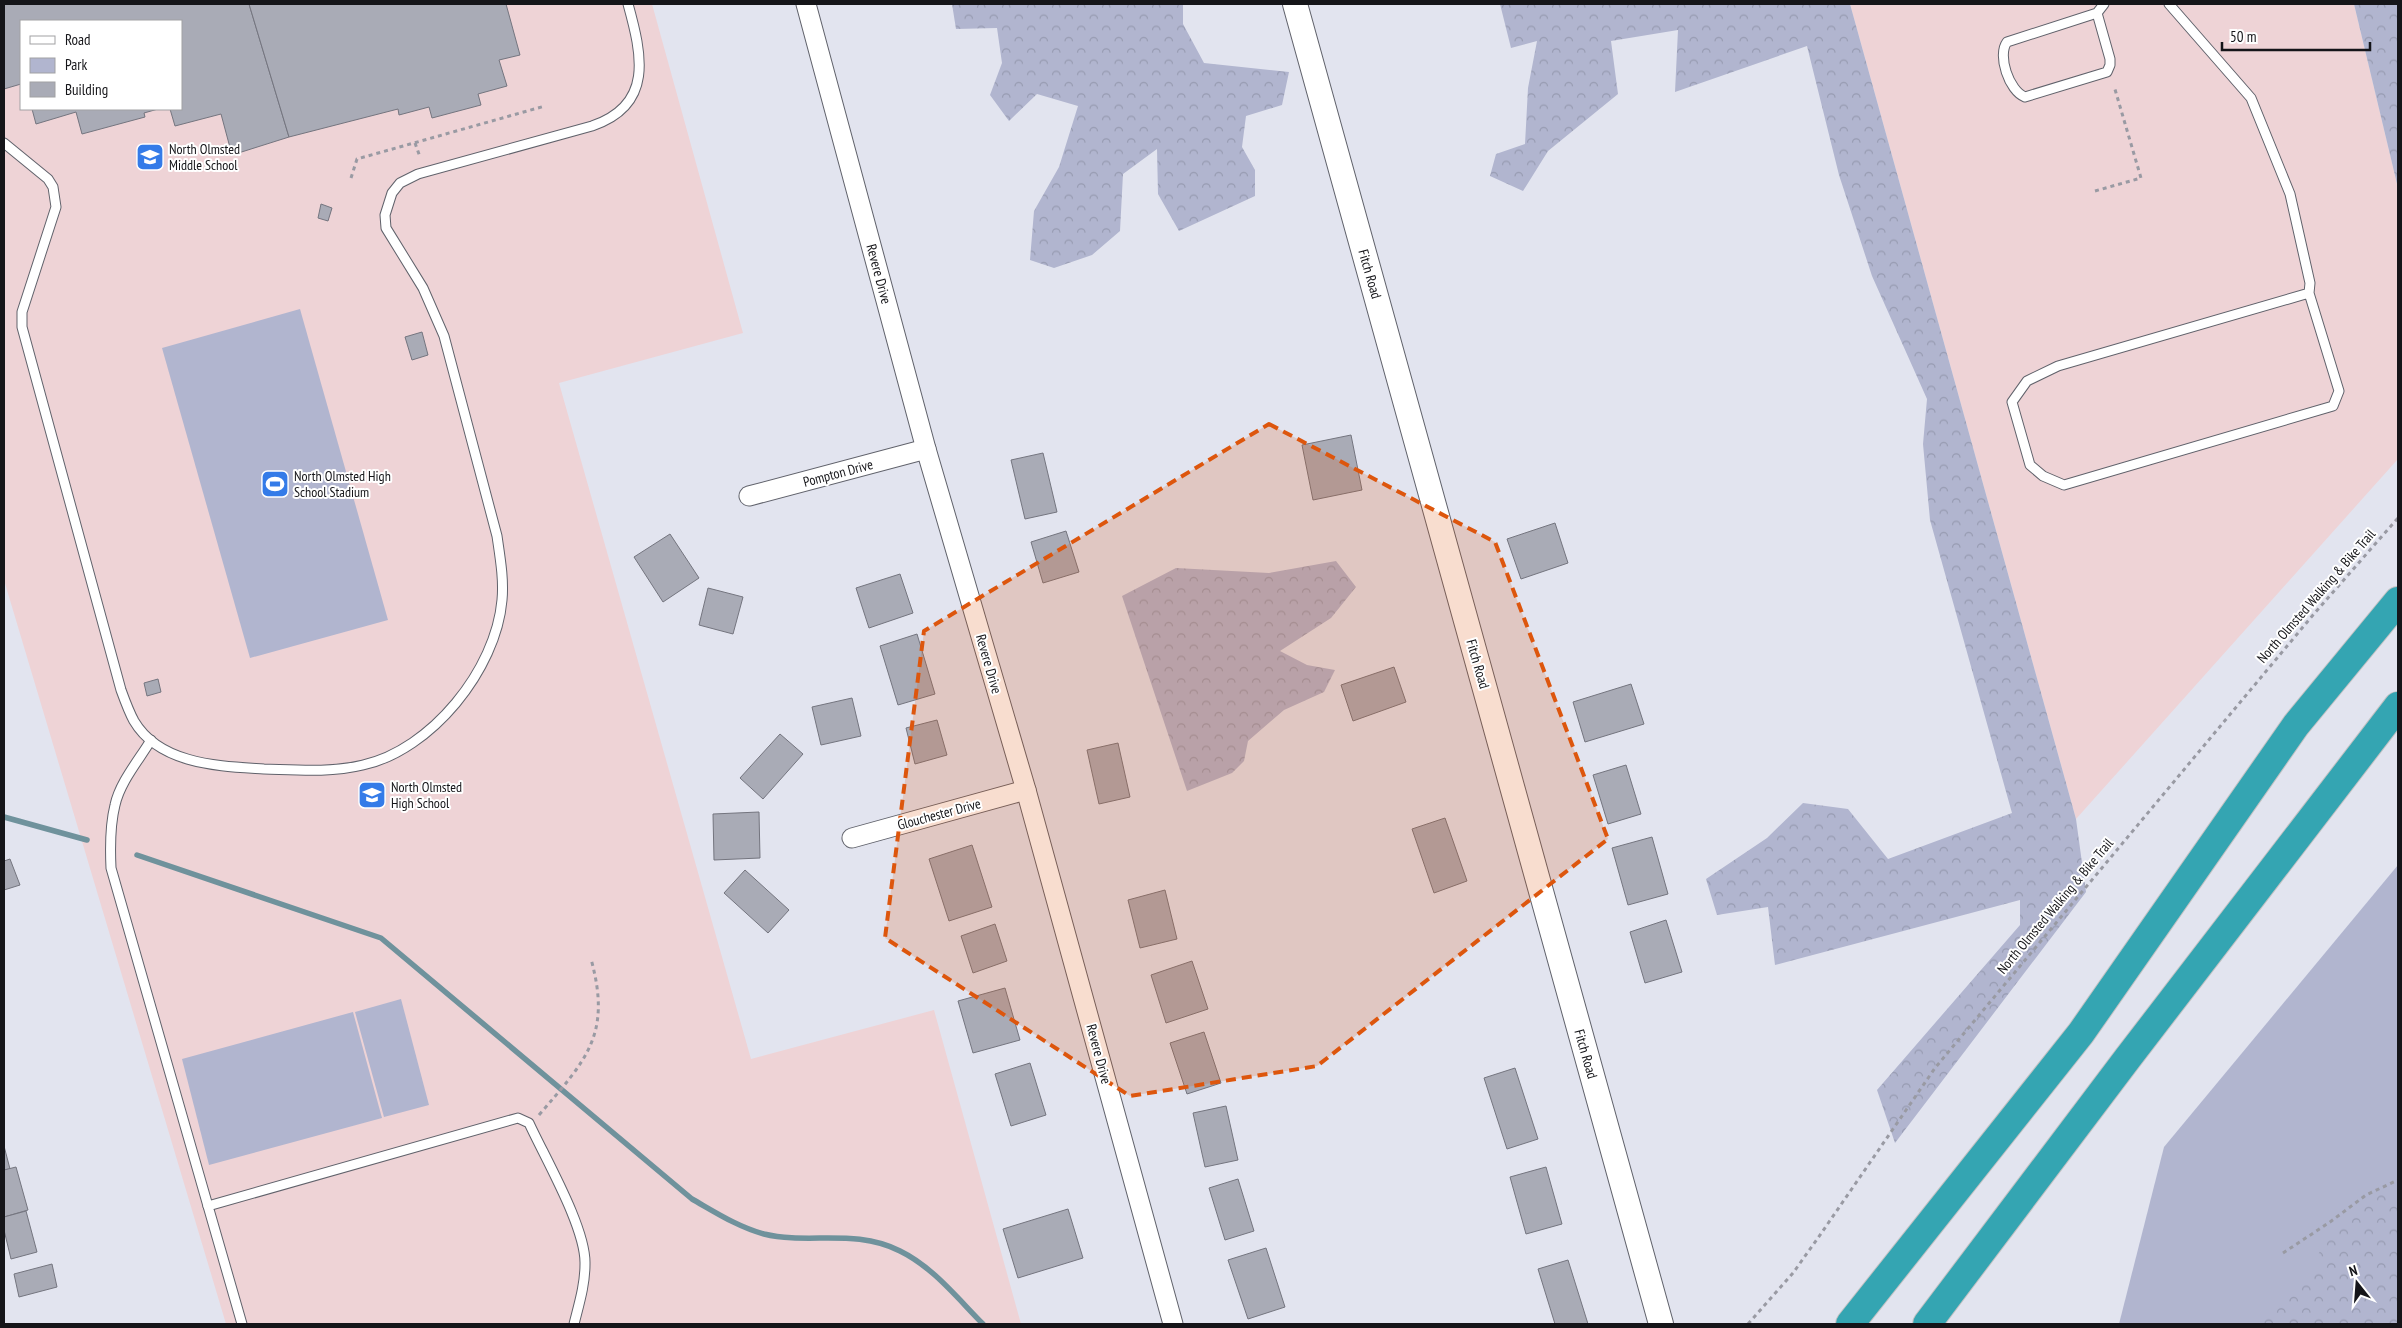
<svg xmlns="http://www.w3.org/2000/svg" width="2402" height="1328" font-family="'PT Sans Narrow',sans-serif">
	<defs>
		<pattern id="forest-crowns" width="20" height="18" patternUnits="userSpaceOnUse" patternTransform="scale(1.25)"><rect width="20" height="18" fill="#b1b5cf"/><path d="M2 6a3 3 0 1 1 6 0M12 15a3 3 0 1 1 6 0" fill="none" stroke="#979bb1"/></pattern>
	</defs>
	<rect width="100%" height="100%" fill="#e2e4ef"/>
	<g fill="#eed3d6" fill-rule="evenodd">
		<path d="M 4,4 L 652,4 L 743,333 L 559,383 L 751,1059 L 934,1010 L 1021,1324 L 226,1324 L 4,580 ZM 21,21 L 181,21 L 181,109 L 21,109 Z"/>
		<path d="M 1850,4 L 2354,4 L 2398,188 L 2398,459 L 2076,819 Z"/>
	</g>
	<g fill="#b1b5cf">
		<path d="M 300,309 L 388,620 L 250,658 L 162,348 Z"/>
		<path d="M 2398,865 L 2398,1201 L 2276,1324 L 2119,1324 L 2164,1147 Z"/>
		<path d="M 401,999 L 429,1105 L 384,1117 L 355,1012 Z"/>
		<path d="M 353,1012 L 382,1118 L 209,1165 L 182,1059 Z"/>
	</g>
	<g fill="url(#forest-crowns)">
		<path d="M 952,4 L 1183,4 L 1183,24 L 1204,63 L 1289,72 L 1282,105 L 1246,116 L 1242,147 L 1255,170 L 1255,196 L 1179,231 L 1158,194 L 1157,149 L 1123,174 L 1120,231 L 1092,255 L 1054,268 L 1030,260 L 1034,211 L 1059,167 L 1078,106 L 1037,94 L 1009,121 L 990,95 L 1002,63 L 997,28 L 956,29 Z"/>
		<path d="M 1500,4 L 1850,4 L 2076,819 L 2086,892 L 1895,1143 L 1877,1090 L 2020,925 L 2020,900 L 1775,965 L 1768,907 L 1717,915 L 1706,879 L 1767,838 L 1803,803 L 1848,809 L 1888,859 L 2012,813 L 1930,520 L 1923,444 L 1927,399 L 1872,276 L 1839,175 L 1807,46 L 1675,92 L 1678,30 L 1611,41 L 1618,94 L 1548,151 L 1523,191 L 1490,176 L 1496,154 L 1525,144 L 1528,88 L 1537,41 L 1511,48 Z"/>
		<path d="M 2354,4 L 2398,4 L 2398,188 Z"/>
		<path d="M 1336,561 L 1356,587 L 1331,618 L 1280,651 L 1307,665 L 1335,670 L 1324,692 L 1284,710 L 1248,741 L 1244,761 L 1232,773 L 1187,791 L 1122,596 L 1176,568 L 1269,573 Z"/>
		<path d="M 2398,1189 L 2398,1324 L 2258,1324 L 2310,1271 L 2327,1237 L 2381,1194 Z"/>
	</g>
	<g fill="none" stroke-linecap="round" stroke-linejoin="round">
		<g stroke="#6f929c" stroke-width="5.5">
			<path d="M 4,817 L 87,840"/>
			<path d="M 137,855 L 381,938 L 692,1199 C 715,1212 738,1227 764,1234 C 809,1245 854,1228 900,1251 C 933,1267 958,1299 983,1324"/>
		</g>
	</g>
	<g fill="#a9abb6" stroke="#74757f">
		<path d="M 4,4 L 249,4 L 289,137 L 232,155 L 221,114 L 175,126 L 170,109 L 181,109 L 181,21 L 21,21 L 21,84 L 4,89 Z"/>
		<path d="M 249,4 L 506,4 L 520,55 L 499,60 L 507,86 L 478,94 L 481,105 L 432,118 L 429,107 L 399,115 L 398,109 L 289,137 Z"/>
		<path d="M 32,109 L 158,109 L 144,113 L 145,117 L 82,134 L 76,112 L 36,124 Z"/>
		<path d="M 321,204 L 332,208 L 328,221 L 318,218 Z"/>
		<path d="M 422,332 L 428,355 L 412,360 L 405,337 Z"/>
		<path d="M 1351,435 L 1362,490 L 1313,500 L 1302,445 Z"/>
		<path d="M 1043,453 L 1057,512 L 1025,519 L 1011,460 Z"/>
		<path d="M 1555,523 L 1568,563 L 1521,579 L 1507,539 Z"/>
		<path d="M 1066,531 L 1079,572 L 1043,583 L 1031,542 Z"/>
		<path d="M 670,534 L 699,578 L 663,602 L 634,557 Z"/>
		<path d="M 900,574 L 913,613 L 869,628 L 856,588 Z"/>
		<path d="M 708,588 L 743,597 L 733,634 L 699,625 Z"/>
		<path d="M 917,634 L 935,694 L 898,705 L 880,646 Z"/>
		<path d="M 1394,667 L 1406,702 L 1353,721 L 1341,685 Z"/>
		<path d="M 158,679 L 161,692 L 147,696 L 144,683 Z"/>
		<path d="M 1631,684 L 1644,724 L 1585,742 L 1573,702 Z"/>
		<path d="M 852,698 L 861,736 L 821,745 L 812,707 Z"/>
		<path d="M 937,720 L 947,755 L 915,764 L 906,728 Z"/>
		<path d="M 780,734 L 803,754 L 763,799 L 740,778 Z"/>
		<path d="M 1118,743 L 1130,797 L 1099,804 L 1087,750 Z"/>
		<path d="M 1626,765 L 1641,814 L 1608,824 L 1593,775 Z"/>
		<path d="M 759,812 L 760,858 L 714,860 L 713,814 Z"/>
		<path d="M 1445,818 L 1467,881 L 1434,893 L 1412,829 Z"/>
		<path d="M 1652,837 L 1668,894 L 1628,905 L 1612,848 Z"/>
		<path d="M 972,845 L 992,907 L 949,921 L 929,859 Z"/>
		<path d="M 10,859 L 20,885 L 4,890 L 4,861 Z"/>
		<path d="M 745,870 L 789,910 L 768,933 L 724,893 Z"/>
		<path d="M 1165,890 L 1177,939 L 1140,948 L 1128,900 Z"/>
		<path d="M 1666,920 L 1682,972 L 1645,983 L 1630,932 Z"/>
		<path d="M 995,924 L 1007,961 L 973,973 L 961,936 Z"/>
		<path d="M 1192,961 L 1208,1009 L 1166,1023 L 1151,975 Z"/>
		<path d="M 1005,988 L 1020,1040 L 973,1053 L 958,1001 Z"/>
		<path d="M 1204,1032 L 1221,1083 L 1187,1094 L 1170,1043 Z"/>
		<path d="M 1030,1063 L 1046,1115 L 1011,1126 L 995,1074 Z"/>
		<path d="M 1515,1068 L 1538,1139 L 1507,1149 L 1484,1078 Z"/>
		<path d="M 1226,1106 L 1238,1160 L 1205,1167 L 1193,1113 Z"/>
		<path d="M 4,1146 L 10,1169 L 4,1170 Z"/>
		<path d="M 16,1167 L 28,1210 L 4,1217 L 4,1170 Z"/>
		<path d="M 1546,1167 L 1562,1224 L 1526,1234 L 1510,1177 Z"/>
		<path d="M 1238,1179 L 1254,1231 L 1225,1240 L 1209,1188 Z"/>
		<path d="M 1068,1209 L 1083,1258 L 1018,1278 L 1003,1229 Z"/>
		<path d="M 26,1211 L 37,1252 L 11,1259 L 4,1230 L 4,1217 Z"/>
		<path d="M 1266,1248 L 1285,1307 L 1248,1319 L 1228,1260 Z"/>
		<path d="M 1568,1260 L 1588,1324 L 1555,1324 L 1538,1269 Z"/>
		<path d="M 52,1264 L 57,1287 L 19,1297 L 14,1274 Z"/>
	</g>
	<g fill="none" stroke-linecap="round" stroke-linejoin="round">
		<defs>
			<g id="service">
				<path d="M 2169,4 L 2251,98 L 2290,194 L 2310,283 L 2309,293 L 2058,366 L 2027,381 L 2012,402 L 2030,465 L 2043,476 L 2064,485 L 2333,406 L 2339,391 L 2309,293"/>
				<path d="M 2097,13 L 2110,59 L 2110,65 L 2107,72 L 2025,97 C 2009,91 1997,55 2007,42 L 2097,13 L 2104,4"/>
				<path d="M 4,143 L 48,179 L 53,187 L 56,207 L 22,312 L 22,327 L 121,690 C 125,701 129,712 134,721 C 160,765 220,766 264,769 C 297,770 330,773 363,765 C 431,750 496,670 502,600 C 504,579 500,557 497,536 L 444,336 L 423,288 L 386,228 L 385,215 L 392,193 L 400,183 L 418,174 L 592,126 C 654,105 642,55 628,4"/>
				<path d="M 151,740 C 139,760 120,782 115,805 C 110,825 110,847 111,868 L 208,1206"/>
				<path d="M 242,1324 L 208,1206 L 518,1118 L 529,1123 C 545,1158 586,1228 585,1264 C 585,1285 579,1304 574,1324"/>
			</g>
			<g id="minor">
				<path d="M 806,4 L 926,449 L 1026,790 L 1173,1324"/>
				<path d="M 749,496 L 926,449"/>
				<path d="M 852,838 L 1026,790"/>
			</g>
			<path id="tertiary" d="M 1295,4 L 1661,1324"/>
			<g id="motorway">
				<path d="M 1850,1324 L 2081,1033 L 2296,725 L 2398,601"/>
				<path d="M 1927,1324 L 2127,1059 L 2398,706"/>
			</g>
		</defs>
		<use href="#service" stroke="#60626b" stroke-width="11"/>
		<use href="#minor" stroke="#60626b" stroke-width="21"/>
		<use href="#tertiary" stroke="#60626b" stroke-width="26"/>
		<use href="#motorway" stroke="#c2c2c3" stroke-width="30"/>
		<g stroke="#999aa3" stroke-width="3" stroke-dasharray="4 4" stroke-linecap="butt">
			<path d="M 415,143 L 420,157"/>
			<path d="M 351,178 L 357,159 L 545,106"/>
			<path d="M 2095,191 L 2141,178 L 2114,86"/>
			<path d="M 539,1115 C 586,1060 612,1035 591,959"/>
			<path d="M 2283,1253 L 2330,1222 L 2366,1195 L 2398,1180"/>
			<path d="M 1748,1324 L 1793,1273 L 1818,1238 L 1935,1068 L 2313,615 L 2398,518"/>
		</g>
		<use href="#service" stroke="#fff" stroke-width="9"/>
		<use href="#minor" stroke="#fff" stroke-width="19"/>
		<use href="#tertiary" stroke="#fff" stroke-width="24"/>
		<use href="#motorway" stroke="#34a5b2" stroke-width="28"/>
	</g>
	<path fill="#dd560d" fill-opacity="0.2" stroke="#dd560d" stroke-width="4" stroke-dasharray="10 6" stroke-linejoin="round" d="M 1269,424 L 1495,542 L 1608,839 L 1317,1066 L 1130,1096 L 885,938 L 924,631 Z"/>
	<defs>
		<symbol id="school-square" viewBox="-11 -11 22 22"><rect x="-9" y="-9" width="18" height="18" rx="4" fill="#347be8" stroke="#fff"/><path d="M0-5L7-2L0 1L-7-2ZM-4 1L0 2.5L4 1V4Q0 6-4 4Z" fill="#fff"/></symbol>
		<symbol id="stadium-square" viewBox="-11 -11 22 22"><rect x="-9" y="-9" width="18" height="18" rx="4" fill="#347be8" stroke="#fff"/><path d="M0-5a6.5 5 0 1 0 0 10a6.5 5 0 1 0 0-10ZM-3.5-1.8h7v3.6h-7Z" fill="#fff"/></symbol>
	</defs>
	<g fill-rule="evenodd">
		<use href="#school-square" x="134" y="141" width="32" height="32"/>
		<use href="#stadium-square" x="259" y="468" width="32" height="32"/>
		<use href="#school-square" x="356" y="779" width="32" height="32"/>
	</g>
	<g text-anchor="middle" dominant-baseline="central" stroke-width="4" stroke-linejoin="round" paint-order="stroke">
		<g font-size="14" fill="#151519" stroke="#fff" text-anchor="start">
			<text x="169" y="149">North Olmsted<tspan x="169" dy="16">Middle School</tspan></text>
			<text x="294" y="476">North Olmsted High<tspan x="294" dy="16">School Stadium</tspan></text>
			<text x="391" y="787">North Olmsted<tspan x="391" dy="16">High School</tspan></text>
		</g>
		<g font-size="14" fill="#151519" stroke="#fff">
			<text transform="translate(879 274) rotate(75)">Revere Drive</text>
			<text transform="translate(1370 274) rotate(74)">Fitch Road</text>
			<text transform="translate(838 473) rotate(-15)">Pompton Drive</text>
			<text transform="translate(2316 596) rotate(-49)">North Olmsted Walking &amp; Bike Trail</text>
			<text transform="translate(989 664) rotate(74)">Revere Drive</text>
			<text transform="translate(1478 664) rotate(74)">Fitch Road</text>
			<text transform="translate(939 814) rotate(-15)">Glouchester Drive</text>
			<text transform="translate(2055 906) rotate(-50)">North Olmsted Walking &amp; Bike Trail</text>
			<text transform="translate(1099 1054) rotate(75)">Revere Drive</text>
			<text transform="translate(1586 1054) rotate(74)">Fitch Road</text>
		</g>
	</g>
	<rect width="2402" height="1328" fill="none" stroke="#151519" stroke-width="10"/>
	<rect x="20" y="20" width="162" height="90" fill="#ffffff" stroke="#a1a1a3"/>
	<rect x="30" y="36" width="25" height="8" fill="#ffffff" stroke="#a1a1a3"/>
	<text x="65" y="45" font-size="15" fill="#151519">Road</text>
	<rect x="30" y="58" width="25" height="15" fill="#b1b5cf" stroke="#a1a1a3"/>
	<text x="65" y="70" font-size="15" fill="#151519">Park</text>
	<rect x="30" y="82" width="25" height="15" fill="#a9abb6" stroke="#a1a1a3"/>
	<text x="65" y="95" font-size="15" fill="#151519">Building</text>
	<g transform="translate(2357 1283) rotate(343)" stroke="#ffffff" stroke-width="4" paint-order="stroke">
	<path d="M0-4L9 19L0 12L-9 19Z" fill="#151519"/>
	<text y="-8" font-size="14" font-weight="bold" text-anchor="middle" fill="#151519">N</text>
	</g>
	<path d="M2222 42v8h148v-8" fill="none" stroke="#151519" stroke-width="2.5"/>
	<text x="2230" y="42" font-size="15" fill="#151519" stroke="#ffffff" stroke-width="4" paint-order="stroke">50 m</text>
</svg>
